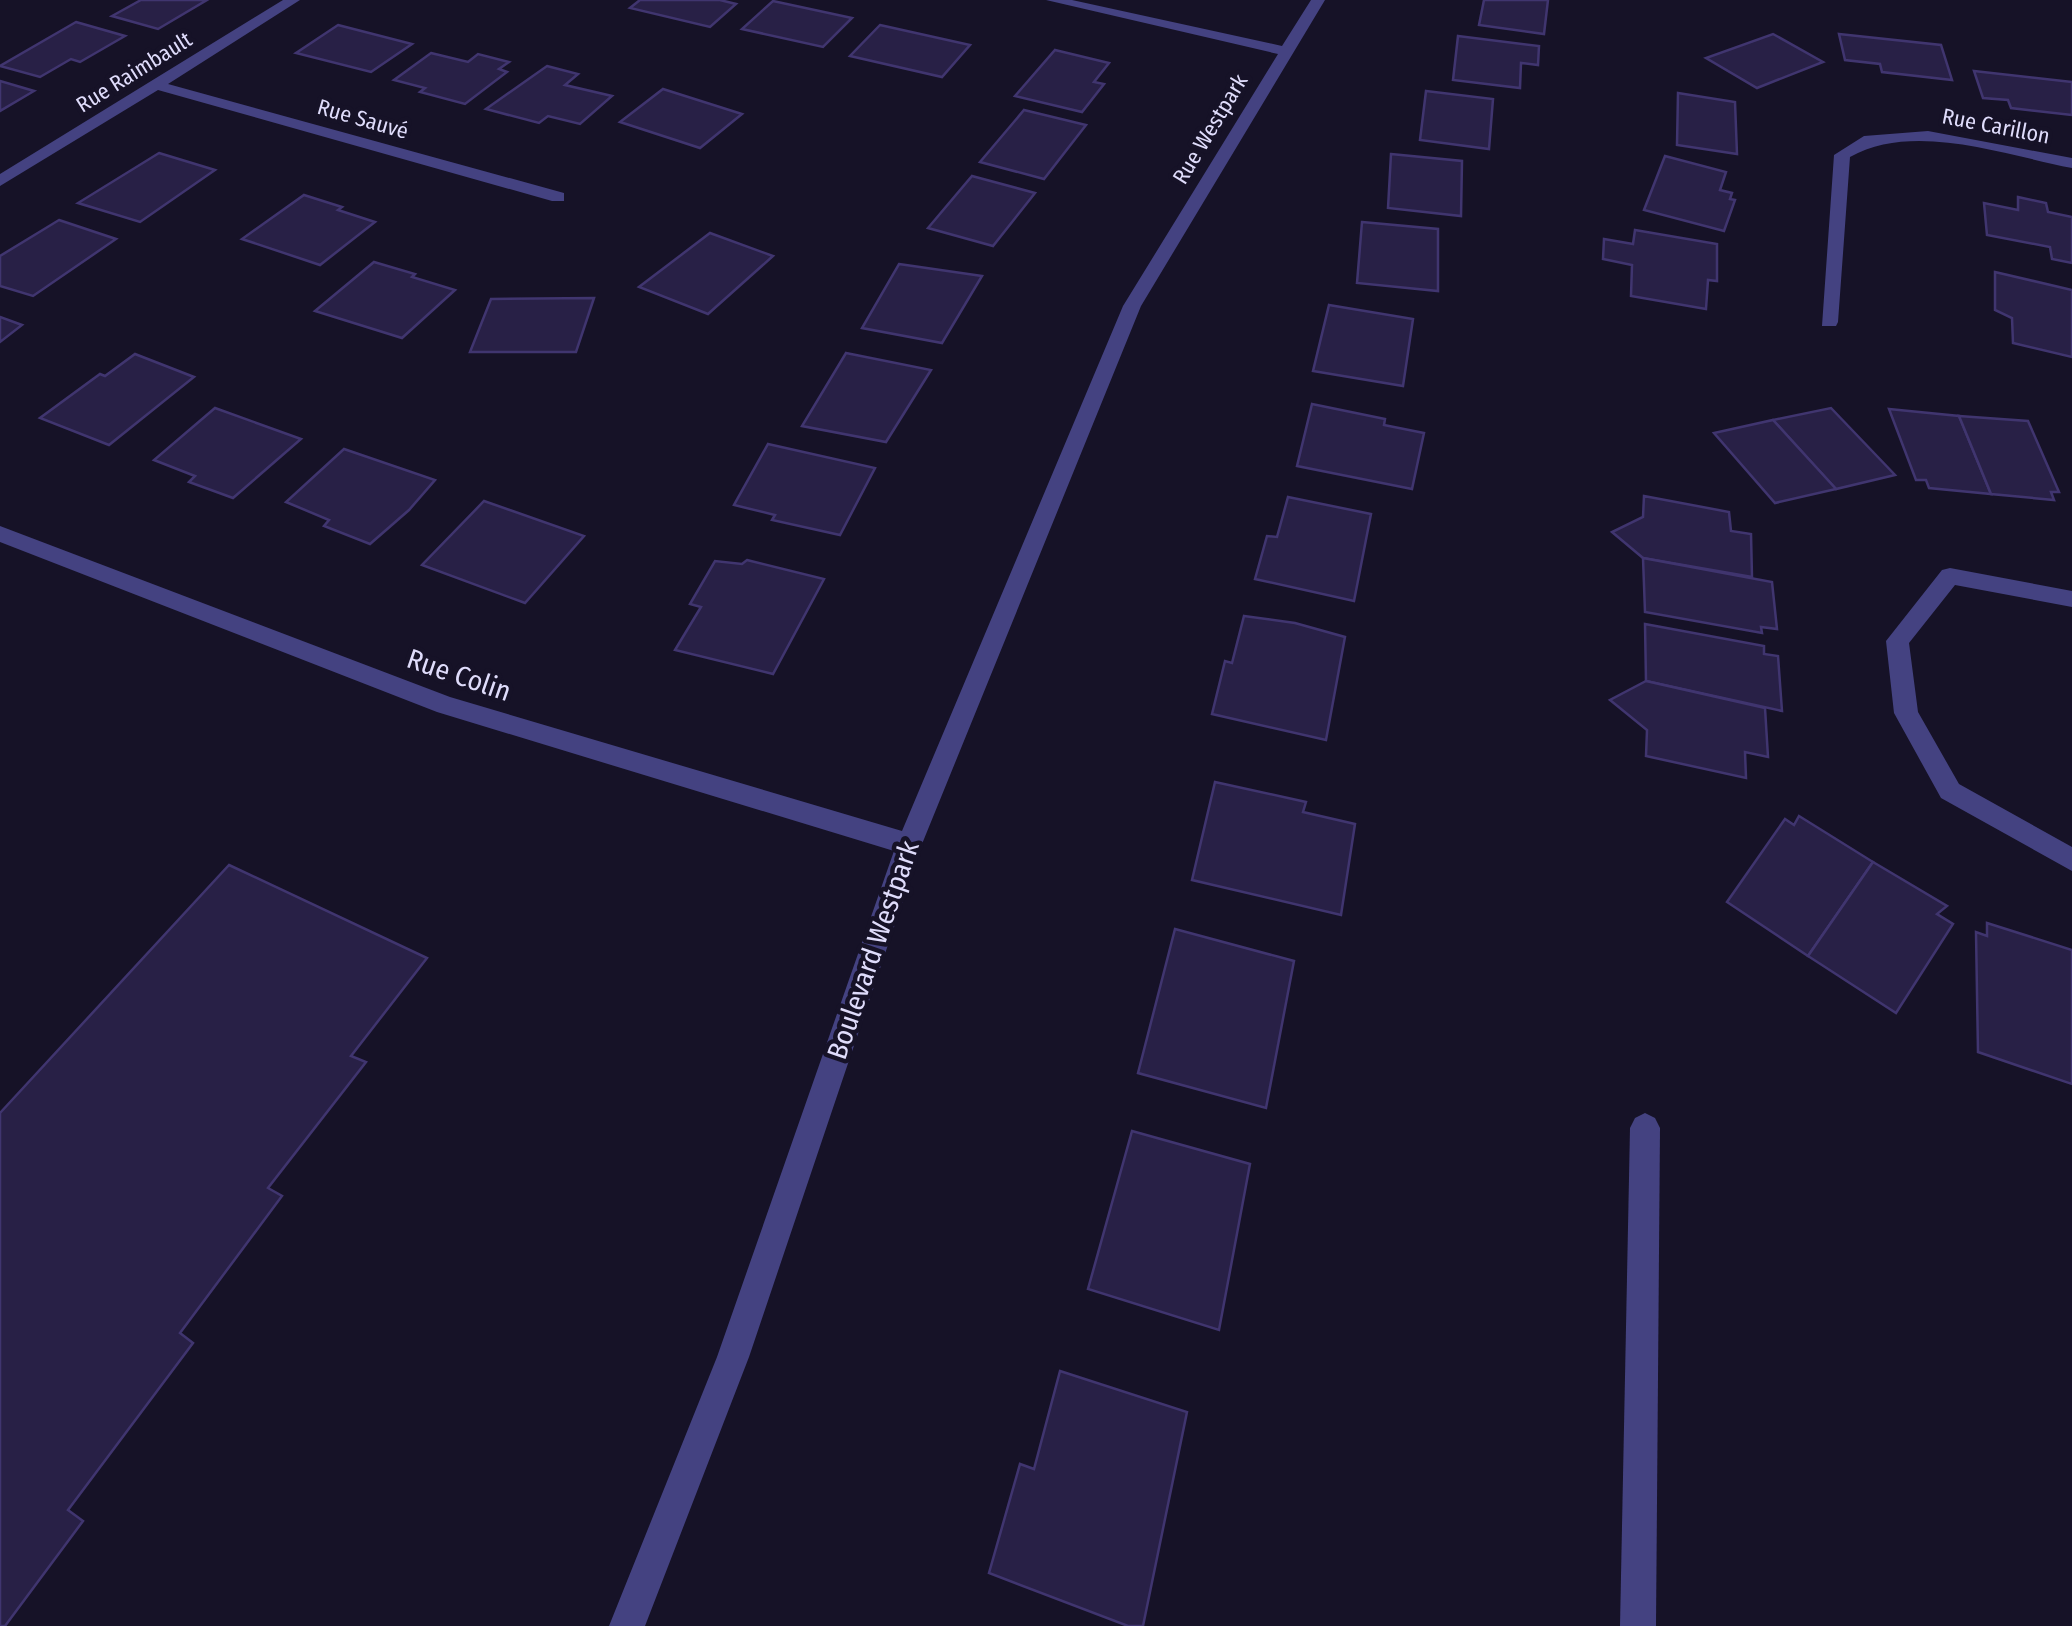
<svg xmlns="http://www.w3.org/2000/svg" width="2072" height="1626" font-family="'Fira Sans Condensed',sans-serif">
	<rect width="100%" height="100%" fill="#161227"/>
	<g fill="#282046" stroke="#40356f" stroke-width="2.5">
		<path d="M 141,0 L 207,0 L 158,29 L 112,16 Z"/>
		<path d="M 640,0 L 720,0 L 736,4 L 710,27 L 630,8 Z"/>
		<path d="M 1484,0 L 1548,0 L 1544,34 L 1479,25 Z"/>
		<path d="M 773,1 L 852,18 L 823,47 L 742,29 Z"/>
		<path d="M 76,22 L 125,36 L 80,62 L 71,59 L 40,77 L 0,66 Z"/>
		<path d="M 338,25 L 412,44 L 371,72 L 296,53 Z"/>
		<path d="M 880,25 L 970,45 L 942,77 L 850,56 Z"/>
		<path d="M 1773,34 L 1823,62 L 1757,88 L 1706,58 Z"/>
		<path d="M 1839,34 L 1941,45 L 1952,80 L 1882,72 L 1880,64 L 1845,60 Z"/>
		<path d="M 1458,36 L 1539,46 L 1538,65 L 1521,63 L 1520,88 L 1453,80 Z"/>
		<path d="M 1055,50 L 1109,63 L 1094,82 L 1104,84 L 1082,112 L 1015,96 Z"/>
		<path d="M 431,53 L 468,62 L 478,54 L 509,62 L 499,69 L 507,72 L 465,104 L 420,92 L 425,88 L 394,80 Z"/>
		<path d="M 547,66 L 578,74 L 565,85 L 612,96 L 580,124 L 548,116 L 539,123 L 486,109 Z"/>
		<path d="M 1974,71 L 2072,82 L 2072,115 L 2011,108 L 2008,100 L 1983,98 Z"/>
		<path d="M 0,81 L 34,91 L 0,111 Z"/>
		<path d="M 663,89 L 742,114 L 700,148 L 620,122 Z"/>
		<path d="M 1426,91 L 1493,99 L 1489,149 L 1420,140 Z"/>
		<path d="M 1678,93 L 1735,102 L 1737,154 L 1677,145 Z"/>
		<path d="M 1024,110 L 1086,125 L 1044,179 L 980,162 Z"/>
		<path d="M 159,153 L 215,170 L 140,222 L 78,203 Z"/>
		<path d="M 1391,154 L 1462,161 L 1461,216 L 1388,208 Z"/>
		<path d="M 1665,156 L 1726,172 L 1720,190 L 1732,193 L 1730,199 L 1735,200 L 1724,231 L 1644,210 Z"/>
		<path d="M 972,176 L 1035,193 L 993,246 L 928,228 Z"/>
		<path d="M 304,195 L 342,207 L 338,210 L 375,222 L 320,265 L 242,239 Z"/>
		<path d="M 2018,197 L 2046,203 L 2048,212 L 2072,217 L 2072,263 L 2052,259 L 2050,247 L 1987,235 L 1984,203 L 2018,210 Z"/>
		<path d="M 59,220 L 116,239 L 33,296 L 0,286 L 0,256 Z"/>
		<path d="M 1362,222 L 1438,229 L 1438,291 L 1357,283 Z"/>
		<path d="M 1635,230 L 1717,244 L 1717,281 L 1708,280 L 1706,309 L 1631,296 L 1632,265 L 1603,259 L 1604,239 L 1633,244 Z"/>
		<path d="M 710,233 L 773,256 L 708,314 L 639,287 Z"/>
		<path d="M 374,262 L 415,274 L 412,277 L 455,290 L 402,338 L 315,311 Z"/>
		<path d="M 899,264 L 982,276 L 942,343 L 862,328 Z"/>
		<path d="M 1995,272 L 2072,290 L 2072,357 L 2013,343 L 2012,318 L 1995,310 Z"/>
		<path d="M 594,298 L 576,352 L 470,352 L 491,299 Z"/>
		<path d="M 1329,305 L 1413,319 L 1403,386 L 1313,371 Z"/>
		<path d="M 0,317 L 22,325 L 0,342 Z"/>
		<path d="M 846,353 L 931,370 L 886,442 L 802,426 Z"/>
		<path d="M 135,354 L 194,377 L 109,445 L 40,418 L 100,374 L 105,376 Z"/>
		<path d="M 1312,404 L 1385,419 L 1384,425 L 1424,433 L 1412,489 L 1297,466 Z"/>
		<path d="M 215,408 L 301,439 L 233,498 L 189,482 L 195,476 L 154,460 Z"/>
		<path d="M 1831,408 L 1895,475 L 1836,489 L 1773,420 Z"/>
		<path d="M 1889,409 L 1959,416 L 1991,494 L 1929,488 L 1926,480 L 1916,480 Z"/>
		<path d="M 1959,416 L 2028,421 L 2059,492 L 2051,492 L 2054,500 L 1991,494 Z"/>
		<path d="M 1773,420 L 1804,454 L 1836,489 L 1775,503 L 1714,433 Z"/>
		<path d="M 768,444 L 875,468 L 840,535 L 772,520 L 775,515 L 734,505 Z"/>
		<path d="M 344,449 L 435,480 L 409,510 L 370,544 L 324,526 L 329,520 L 286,502 Z"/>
		<path d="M 1644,496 L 1729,512 L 1731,531 L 1751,534 L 1752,577 L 1643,558 L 1612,532 L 1643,517 Z"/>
		<path d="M 1288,497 L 1371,514 L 1354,601 L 1255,579 L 1267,536 L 1277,537 Z"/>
		<path d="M 484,501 L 584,536 L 525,603 L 422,565 Z"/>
		<path d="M 1643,558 L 1772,582 L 1777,629 L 1761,627 L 1762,633 L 1645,612 Z"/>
		<path d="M 747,560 L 824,579 L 773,674 L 675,650 L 701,607 L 690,604 L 715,561 L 742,564 Z"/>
		<path d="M 1244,616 L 1295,623 L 1345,637 L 1326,740 L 1212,714 L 1225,661 L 1232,663 Z"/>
		<path d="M 1645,624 L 1764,646 L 1764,654 L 1778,656 L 1782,711 L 1646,681 Z"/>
		<path d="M 1646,681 L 1765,708 L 1768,757 L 1745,752 L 1746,778 L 1646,756 L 1647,730 L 1610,700 Z"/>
		<path d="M 1215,782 L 1306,802 L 1303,812 L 1355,824 L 1341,915 L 1192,880 Z"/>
		<path d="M 1799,816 L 1873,862 L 1808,956 L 1727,902 L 1785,819 L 1794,825 Z"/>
		<path d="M 1873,862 L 1947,906 L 1937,914 L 1953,924 L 1896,1013 L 1808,956 Z"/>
		<path d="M 229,865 L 427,958 L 351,1056 L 366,1062 L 268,1188 L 282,1196 L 180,1333 L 193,1343 L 68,1510 L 83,1521 L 5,1626 L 0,1626 L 0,1113 Z"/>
		<path d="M 1987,923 L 2072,950 L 2072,1084 L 1978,1052 L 1976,932 L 1987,936 Z"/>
		<path d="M 1175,929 L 1294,961 L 1266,1108 L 1138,1073 Z"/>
		<path d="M 1132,1131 L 1250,1164 L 1219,1330 L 1088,1289 Z"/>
		<path d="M 1060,1371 L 1187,1412 L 1143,1626 L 1128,1626 L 989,1573 L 1020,1464 L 1034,1469 Z"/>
	</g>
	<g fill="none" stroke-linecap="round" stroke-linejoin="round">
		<g fill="#444281" fill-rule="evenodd">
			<path d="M 283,0 L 300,0 L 168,84 L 564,193 L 564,201 L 552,201 L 158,90 L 0,186 L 0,174 Z"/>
			<path d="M 1046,0 L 1072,0 L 1282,46 L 1311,0 L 1325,0 L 1141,306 L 922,844 L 749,1357 L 645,1626 L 609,1626 L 717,1357 L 894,851 L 437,712 L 0,542 L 0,526 L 450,697 L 902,831 L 1123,306 L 1278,54 Z"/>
			<path d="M 1928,131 L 2072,158 L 2072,168 C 2004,155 1914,121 1850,157 L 1838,322 L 1836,326 L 1822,326 L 1834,155 L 1864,136 Z"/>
			<path d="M 1950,568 L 2072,591 L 2072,607 L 1955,585 L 1909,643 L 1918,712 L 1959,784 L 2072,847 L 2072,871 L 1941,798 L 1894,713 L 1886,641 L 1942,570 Z"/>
			<path d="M 1645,1113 L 1655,1118 L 1660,1128 L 1656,1626 L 1620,1626 L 1630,1128 L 1635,1118 Z"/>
		</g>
	</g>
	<g text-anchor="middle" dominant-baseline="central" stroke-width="9" stroke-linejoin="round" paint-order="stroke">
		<g font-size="22" fill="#dfdcfb" stroke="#161227">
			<text transform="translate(134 72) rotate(-32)">Rue Raimbault</text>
			<text transform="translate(363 119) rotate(16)">Rue Sauvé</text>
			<text transform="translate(1996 126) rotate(11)">Rue Carillon</text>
			<text transform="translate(1210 129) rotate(-59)">Rue Westpark</text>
		</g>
		<g font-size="28" fill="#dfdcfb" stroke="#161227">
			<text transform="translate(459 675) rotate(19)">Rue Colin</text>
			<text transform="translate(873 950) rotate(-71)">Boulevard Westpark</text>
		</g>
	</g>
</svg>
